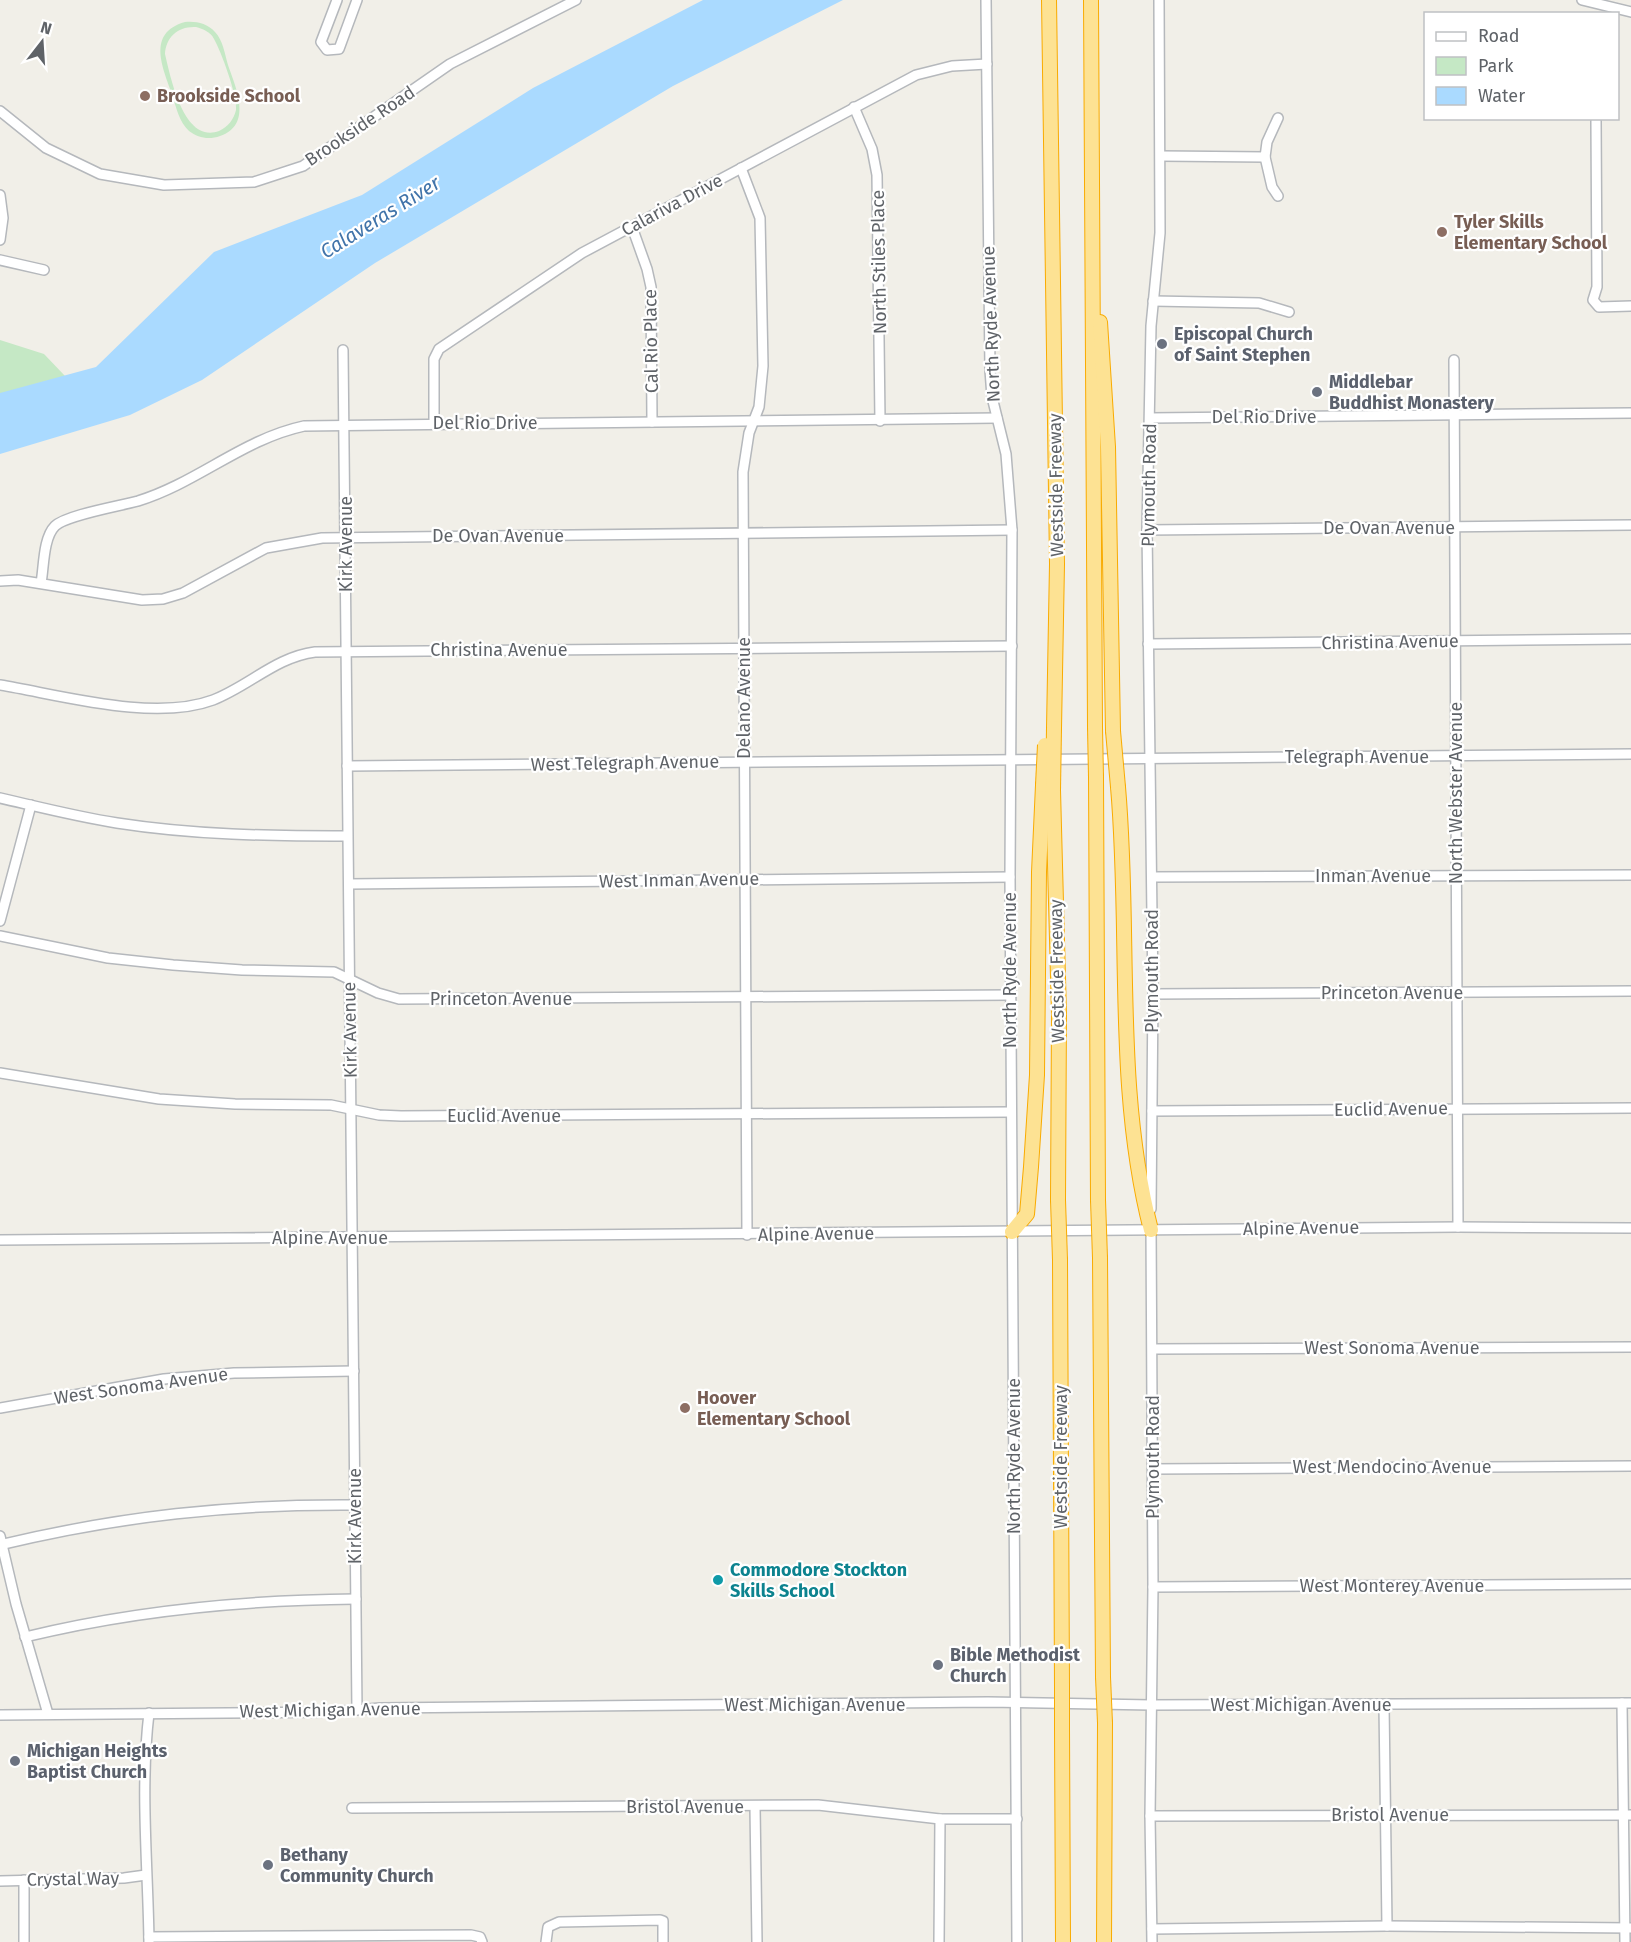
<svg xmlns="http://www.w3.org/2000/svg" width="1631" height="1942" font-family="'Fira Sans',sans-serif">
	<rect width="100%" height="100%" fill="#f1efe8"/>
	<g fill="#c5e8c5" fill-rule="evenodd">
		<path d="M 185,22 C 196,21 207,23 215,32 C 223,40 225,55 228,65 C 236,88 253,125 220,136 C 209,140 198,138 189,131 C 179,122 176,107 172,94 C 163,68 146,33 185,22 ZM 196,27 C 203,29 211,32 214,39 C 221,51 238,97 236,110 C 234,119 228,127 219,131 C 184,144 171,79 165,54 C 166,37 178,26 196,27 Z"/>
		<path d="M 0,340 L 44,354 L 65,376 L 0,401 Z"/>
	</g>
	<path fill="#aadaff" d="M 703,0 L 843,0 L 673,86 L 375,263 L 202,380 L 130,415 L 0,454 L 0,393 L 96,367 L 214,252 L 362,195 L 533,88 Z"/>
	<g fill="none" stroke-linecap="round" stroke-linejoin="round">
		<defs>
			<g id="minor">
				<path d="M 337,0 L 321,42 L 327,50 L 339,49 L 357,0"/>
				<path d="M 986,0 L 990,370 L 992,397 L 1006,454 L 1012,530 L 1010,877 L 1017,1942"/>
				<path d="M 1582,0 L 1631,12"/>
				<path d="M 854,107 L 872,149 L 877,175 L 880,421"/>
				<path d="M 0,111 L 46,148 L 100,174 L 164,185 L 254,182 L 303,166 L 450,64 L 576,0"/>
				<path d="M 1596,121 L 1597,287 L 1593,300 L 1599,307 L 1631,306"/>
				<path d="M 1161,156 L 1265,157 L 1267,142 L 1278,118"/>
				<path d="M 1265,157 L 1272,187 L 1278,196"/>
				<path d="M 741,168 L 760,218 L 763,366 L 759,407 L 749,433 L 743,472 L 747,1235"/>
				<path d="M 0,195 L 3,218 L 0,240"/>
				<path d="M 632,227 L 647,269 L 651,287 L 652,422"/>
				<path d="M 0,260 L 44,270"/>
				<path d="M 1153,301 L 1259,303 L 1289,312"/>
				<path d="M 343,350 L 357,1710"/>
				<path d="M 1454,360 L 1458,1227"/>
				<path d="M 1150,418 L 1631,413"/>
				<path d="M 434,423 L 434,359 L 439,349 L 582,253 L 916,75 L 952,66 L 987,64"/>
				<path d="M 1147,530 L 1631,525"/>
				<path d="M 0,581 L 18,580 L 142,600 L 163,599 L 183,593 L 266,548 L 322,538 L 1012,530"/>
				<path d="M 41,583 C 44,567 43,538 55,526 C 66,515 120,506 138,501 C 197,483 243,439 304,426 L 997,418"/>
				<path d="M 1148,644 L 1631,639"/>
				<path d="M 0,685 C 61,695 154,722 213,700 C 249,686 276,657 315,652 L 1012,646"/>
				<path d="M 347,766 L 1631,754"/>
				<path d="M 0,798 C 39,807 78,817 117,823 C 194,835 270,836 347,836"/>
				<path d="M 1152,877 L 1631,875"/>
				<path d="M 349,884 L 1010,877"/>
				<path d="M 0,921 L 31,805"/>
				<path d="M 0,936 L 108,958 L 173,965 L 242,970 L 334,972 L 378,993 L 399,999 L 1011,995"/>
				<path d="M 1153,994 L 1631,991"/>
				<path d="M 0,1073 L 159,1099 L 235,1104 L 331,1105 L 379,1115 L 401,1116 L 1011,1112"/>
				<path d="M 1152,1111 L 1631,1108"/>
				<path d="M 1151,1209 L 1153,994 L 1147,530 L 1151,326 L 1160,233 L 1159,0"/>
				<path d="M 1151,1226 L 1153,1587 L 1150,1816 L 1152,1942"/>
				<path d="M 0,1240 L 1458,1227 L 1631,1228"/>
				<path d="M 1153,1349 L 1631,1347"/>
				<path d="M 0,1408 L 164,1379 L 234,1373 L 354,1371"/>
				<path d="M 1153,1469 L 1631,1466"/>
				<path d="M 0,1536 L 16,1604 L 48,1714"/>
				<path d="M 0,1545 C 120,1516 232,1504 355,1505"/>
				<path d="M 1153,1587 L 1631,1584"/>
				<path d="M 25,1637 C 135,1610 243,1600 356,1599"/>
				<path d="M 1622,1703 L 1625,1942"/>
				<path d="M 1384,1705 L 1387,1926"/>
				<path d="M 0,1715 L 331,1712 L 380,1708 L 988,1702 L 1151,1705 L 1631,1703"/>
				<path d="M 755,1807 L 757,1942"/>
				<path d="M 352,1808 L 818,1805 L 940,1819 L 1017,1819"/>
				<path d="M 1150,1816 L 1631,1815"/>
				<path d="M 24,1880 L 24,1942"/>
				<path d="M 0,1881 L 124,1878 L 146,1875"/>
				<path d="M 1152,1929 L 1387,1926 L 1631,1928"/>
				<path d="M 149,1937 L 471,1935 L 480,1937 L 482,1942"/>
				<path d="M 149,1942 C 148,1866 140,1789 149,1713"/>
				<path d="M 546,1942 L 548,1927 L 559,1922 L 660,1920 L 663,1921 L 663,1942"/>
				<path d="M 939,1942 L 940,1819"/>
			</g>
			<g id="highway">
				<path d="M 1049,0 L 1057,564 L 1054,728"/>
				<path d="M 1091,0 L 1095,727"/>
				<path d="M 1100,322 L 1108,447 L 1113,731"/>
				<path d="M 1096,777 L 1098,1200"/>
				<path d="M 1118,787 C 1131,934 1114,1086 1151,1230"/>
				<path d="M 1053,790 L 1059,1015 L 1058,1200"/>
				<path d="M 1012,1232 L 1027,1214 L 1031,1167 L 1037,1075 L 1039,872 L 1043,785"/>
				<path d="M 1100,1258 L 1103,1677"/>
				<path d="M 1060,1260 L 1062,1686"/>
				<path d="M 1062,1728 L 1063,1942"/>
				<path d="M 1104,1942 L 1105,1723"/>
			</g>
		</defs>
		<use href="#minor" stroke="#b5b8bc" stroke-width="12"/>
		<use href="#highway" stroke="#f9ab00" stroke-width="16"/>
		<use href="#minor" stroke="#fff" stroke-width="9"/>
		<use href="#highway" stroke="#fde293" stroke-width="14"/>
		<defs>
			<g id="highway-bridge">
				<path d="M 1095,727 L 1096,777"/>
				<path d="M 1113,731 L 1118,787"/>
				<path d="M 1043,785 L 1045,745"/>
				<path d="M 1053,790 L 1054,728"/>
				<path d="M 1058,1200 L 1060,1260"/>
				<path d="M 1098,1200 L 1100,1258"/>
				<path d="M 1103,1677 L 1105,1723"/>
				<path d="M 1062,1686 L 1062,1728"/>
			</g>
		</defs>
		<use href="#highway-bridge" stroke="#f9ab00" stroke-width="16" stroke-linecap="butt"/>
		<use href="#highway-bridge" stroke="#fde293" stroke-width="14"/>
	</g>
	<g fill="#8d6e63" stroke="#fff" stroke-width="2">
		<circle cx="145" cy="96" r="6"/>
		<circle cx="1442" cy="232" r="6"/>
		<circle cx="685" cy="1408" r="6"/>
	</g>
	<g fill="#6b7280" stroke="#fff" stroke-width="2">
		<circle cx="1162" cy="344" r="6"/>
		<circle cx="1317" cy="392" r="6"/>
		<circle cx="938" cy="1665" r="6"/>
		<circle cx="15" cy="1761" r="6"/>
		<circle cx="268" cy="1865" r="6"/>
	</g>
	<circle fill="#0f9aa8" stroke="#fff" stroke-width="2" cx="718" cy="1580" r="6"/>
	<g text-anchor="middle" dominant-baseline="central" stroke-width="4.5" stroke-linejoin="round" paint-order="stroke">
		<g font-size="18" font-weight="bold" fill="#785e54" stroke="#fff" text-anchor="start">
			<text x="157" y="96">Brookside School</text>
			<text x="1454" y="222">Tyler Skills<tspan x="1454" dy="21">Elementary School</tspan></text>
			<text x="697" y="1398">Hoover<tspan x="697" dy="21">Elementary School</tspan></text>
		</g>
		<g font-size="18" fill="#5f6368" stroke="#fff">
			<text transform="translate(360 126) rotate(-34)">Brookside Road</text>
			<text transform="translate(672 205) rotate(-28)">Calariva Drive</text>
			<text transform="translate(879 262) rotate(-91)">North Stiles Place</text>
			<text transform="translate(991 324) rotate(-92)">North Ryde Avenue</text>
			<text transform="translate(651 341) rotate(-91)">Cal Rio Place</text>
			<text x="1264" y="417">Del Rio Drive</text>
			<text x="485" y="423">Del Rio Drive</text>
			<text transform="translate(1056 485) rotate(-91)">Westside Freeway</text>
			<text transform="translate(1149 485) rotate(-89)">Plymouth Road</text>
			<text x="1389" y="528">De Ovan Avenue</text>
			<text x="498" y="536">De Ovan Avenue</text>
			<text transform="translate(346 544) rotate(-90)">Kirk Avenue</text>
			<text transform="translate(1390 642) rotate(-1)">Christina Avenue</text>
			<text x="499" y="650">Christina Avenue</text>
			<text transform="translate(744 698) rotate(-90)">Delano Avenue</text>
			<text x="1357" y="757">Telegraph Avenue</text>
			<text transform="translate(625 763) rotate(-1)">West Telegraph Avenue</text>
			<text transform="translate(1456 793) rotate(-90)">North Webster Avenue</text>
			<text x="1373" y="876">Inman Avenue</text>
			<text transform="translate(679 880) rotate(-1)">West Inman Avenue</text>
			<text transform="translate(1010 970) rotate(-90)">North Ryde Avenue</text>
			<text transform="translate(1057 971) rotate(-91)">Westside Freeway</text>
			<text transform="translate(1152 971) rotate(-90)">Plymouth Road</text>
			<text x="1392" y="993">Princeton Avenue</text>
			<text x="501" y="999">Princeton Avenue</text>
			<text transform="translate(350 1030) rotate(-91)">Kirk Avenue</text>
			<text transform="translate(1391 1109) rotate(-1)">Euclid Avenue</text>
			<text x="504" y="1116">Euclid Avenue</text>
			<text transform="translate(1301 1228) rotate(-1)">Alpine Avenue</text>
			<text transform="translate(816 1234) rotate(-1)">Alpine Avenue</text>
			<text x="330" y="1238">Alpine Avenue</text>
			<text x="1392" y="1348">West Sonoma Avenue</text>
			<text transform="translate(141 1386) rotate(-8)">West Sonoma Avenue</text>
			<text transform="translate(1014 1456) rotate(-90)">North Ryde Avenue</text>
			<text transform="translate(1061 1457) rotate(-90)">Westside Freeway</text>
			<text transform="translate(1153 1457) rotate(-90)">Plymouth Road</text>
			<text x="1392" y="1467">West Mendocino Avenue</text>
			<text transform="translate(355 1516) rotate(-90)">Kirk Avenue</text>
			<text x="1392" y="1586">West Monterey Avenue</text>
			<text x="815" y="1705">West Michigan Avenue</text>
			<text x="1301" y="1705">West Michigan Avenue</text>
			<text transform="translate(330 1710) rotate(-1)">West Michigan Avenue</text>
			<text x="685" y="1807">Bristol Avenue</text>
			<text x="1390" y="1815">Bristol Avenue</text>
			<text transform="translate(73 1879) rotate(-1)">Crystal Way</text>
		</g>
		<g font-size="18" font-weight="bold" fill="#5b616d" stroke="#fff" text-anchor="start">
			<text x="1174" y="334">Episcopal Church<tspan x="1174" dy="21">of Saint Stephen</tspan></text>
			<text x="1329" y="382">Middlebar<tspan x="1329" dy="21">Buddhist Monastery</tspan></text>
			<text x="950" y="1655">Bible Methodist<tspan x="950" dy="21">Church</tspan></text>
			<text x="27" y="1751">Michigan Heights<tspan x="27" dy="21">Baptist Church</tspan></text>
			<text x="280" y="1855">Bethany<tspan x="280" dy="21">Community Church</tspan></text>
		</g>
		<g font-size="18" font-weight="bold" fill="#0d838f" stroke="#fff" text-anchor="start">
			<text x="730" y="1570">Commodore Stockton<tspan x="730" dy="21">Skills School</tspan></text>
		</g>
		<g font-size="20" font-style="italic" fill="#4174aa" stroke="#fff">
			<text transform="translate(380 217) rotate(-32)">Calaveras River</text>
		</g>
	</g>
	<rect x="1424" y="12" width="195" height="108" fill="#ffffff" stroke="#bfc1c3" stroke-width="1.5"/>
	<rect x="1436" y="32" width="30" height="9" fill="#ffffff" stroke="#bfc1c3" stroke-width="1.5"/>
	<text x="1478" y="42" font-size="18" fill="#5f6368">Road</text>
	<rect x="1436" y="57" width="30" height="18" fill="#c5e8c5" stroke="#bfc1c3" stroke-width="1.5"/>
	<text x="1478" y="72" font-size="18" fill="#5f6368">Park</text>
	<rect x="1436" y="87" width="30" height="18" fill="#aadaff" stroke="#bfc1c3" stroke-width="1.5"/>
	<text x="1478" y="102" font-size="18" fill="#5f6368">Water</text>
	<g transform="translate(42 42) rotate(17)" stroke="#ffffff" stroke-width="4.5" paint-order="stroke">
	<path d="M0-4.5L10 22L0 15L-10 22Z" fill="#5f6368"/>
	<text y="-9" font-size="16" font-weight="bold" text-anchor="middle" fill="#5f6368">N</text>
	</g>
</svg>
